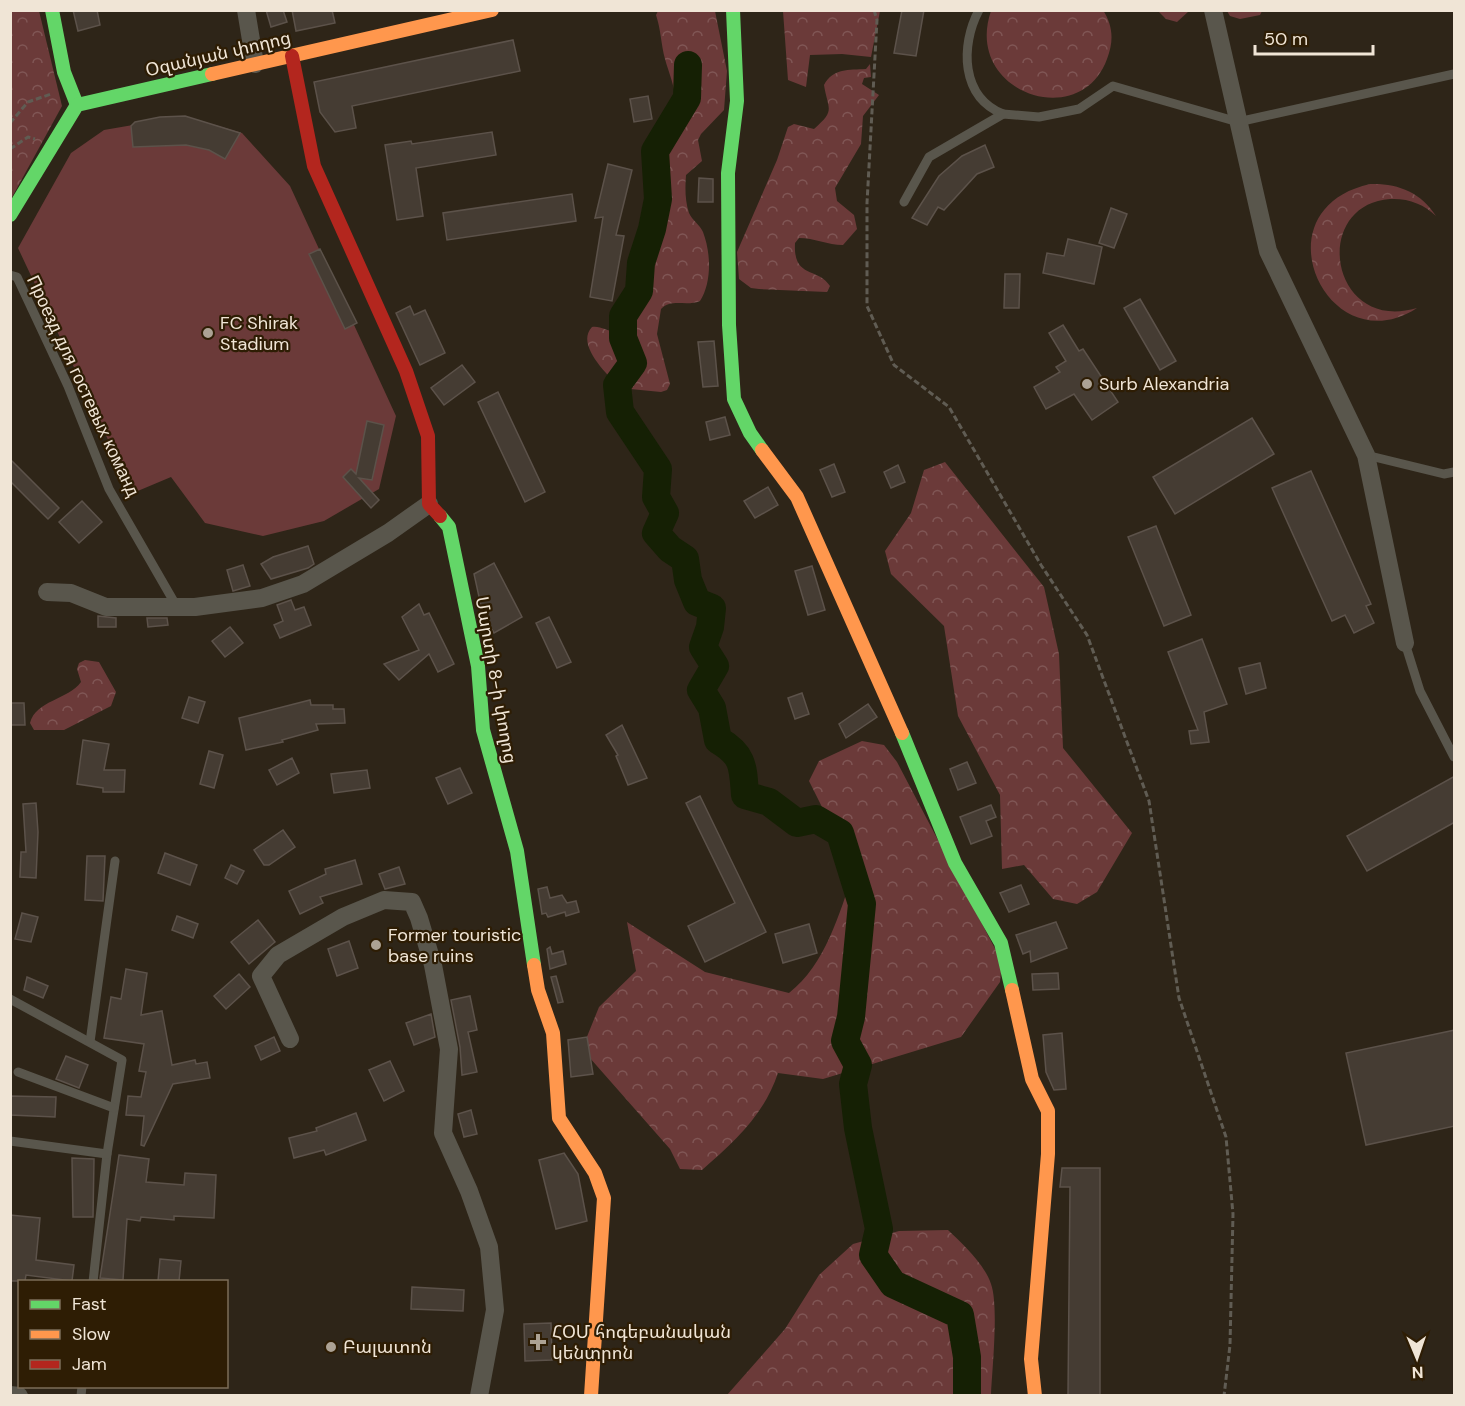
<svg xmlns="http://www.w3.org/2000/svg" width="1465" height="1406" font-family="'DM Sans','Noto Sans Armenian',sans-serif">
	<defs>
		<pattern id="forest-crowns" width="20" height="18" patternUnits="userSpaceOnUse" patternTransform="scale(1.5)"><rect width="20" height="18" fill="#6b3a39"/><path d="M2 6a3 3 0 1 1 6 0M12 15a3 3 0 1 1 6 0" fill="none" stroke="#805655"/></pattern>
	</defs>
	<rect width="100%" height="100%" fill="#2e2518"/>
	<g fill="url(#forest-crowns)">
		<path d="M 1103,10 C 1113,26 1114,41 1107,59 C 1080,133 963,92 991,11 Z"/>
		<path d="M 11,11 L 39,11 L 62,106 L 11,199 Z"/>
		<path d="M 658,11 L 715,11 L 727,71 L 724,110 L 701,134 L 698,140 L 702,161 L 686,175 C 685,188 685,201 689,213 C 692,220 700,225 703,232 C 711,253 712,282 700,301 C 686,307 672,298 661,309 L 657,334 L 670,384 L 667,390 L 661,392 L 620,388 C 608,375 575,345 592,327 C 602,325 613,336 622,329 C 630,323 631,309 634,300 C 642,278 650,254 652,230 C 653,210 647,190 650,171 C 652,148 675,128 675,103 C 676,88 669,74 665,59 C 661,44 661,30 656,15 Z"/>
		<path d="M 783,11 L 880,11 L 871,57 L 842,54 L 810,55 L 806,87 L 788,80 Z"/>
		<path d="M 1158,11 L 1158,10 L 1189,11 L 1177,22 L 1166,19 Z"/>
		<path d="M 1227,11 L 1227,10 L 1262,11 L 1260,15 L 1240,19 L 1230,16 Z"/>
		<path d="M 870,64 L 871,77 L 864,78 L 862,84 L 879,95 L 863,116 L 861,144 L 835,188 L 837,201 L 854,215 L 857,229 L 843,245 C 828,245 814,238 799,238 L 795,243 C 793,279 818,267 830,286 L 827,292 L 759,289 L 751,288 L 739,279 L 737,252 L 777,160 L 788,127 L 794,124 L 814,129 C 836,110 828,110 824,85 C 833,68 849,70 866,69 Z"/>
		<path d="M 1370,184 C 1397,183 1421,192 1436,216 C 1424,204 1408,198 1390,199 C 1310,205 1330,334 1417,308 C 1328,366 1255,210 1370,184 Z"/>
		<path d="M 945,462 L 1044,587 L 1059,654 L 1063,748 L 1132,833 L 1097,892 L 1077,904 L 1053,899 L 1024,865 L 1002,869 L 1000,795 L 958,716 L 944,626 L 891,574 L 885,551 L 911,513 L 924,470 Z"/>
		<path d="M 85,660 L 99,662 L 116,692 L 111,706 L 64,730 L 34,730 L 30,723 C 36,700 68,700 81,682 L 77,669 L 79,663 Z"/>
		<path d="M 862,741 L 884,745 L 897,762 L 1002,962 L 1000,982 L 961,1037 L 823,1079 L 778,1073 C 764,1115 735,1141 702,1170 L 680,1169 L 670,1149 L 582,1049 L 599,1007 L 636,971 L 627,922 L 705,972 L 789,993 C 826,964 839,914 854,871 L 809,781 L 819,761 Z"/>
		<path d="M 948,1230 C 962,1243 985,1265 991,1284 C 999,1306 992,1370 991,1395 L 727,1395 L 785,1329 L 819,1275 L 853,1244 L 899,1231 Z"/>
	</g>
	<path fill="#6b3a39" d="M 185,116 L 242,133 L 290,186 L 396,416 L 379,489 L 324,521 L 263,536 L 205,523 L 171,477 L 133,493 L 18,248 L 71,153 L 104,130 Z"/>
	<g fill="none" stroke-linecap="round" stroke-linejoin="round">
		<path stroke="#152004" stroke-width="28" d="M 688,65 L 687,98 L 655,151 L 658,199 L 652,229 L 641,263 L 639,291 L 623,316 L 623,338 L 633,363 L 617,385 L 620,412 L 658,469 L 656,497 L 665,513 L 656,533 L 670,549 L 685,559 L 688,580 L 697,602 L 712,608 L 710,627 L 703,647 L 715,666 L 701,690 L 712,708 L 718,740 C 744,755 743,767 745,795 L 769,802 L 797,823 L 816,819 L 840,833 L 862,904 L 851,1017 L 845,1041 L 858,1065 L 853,1084 L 858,1128 L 879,1229 L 873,1255 L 893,1284 L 960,1315 L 967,1357 L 967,1396"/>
	</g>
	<g fill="#453c33" stroke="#5c524a" stroke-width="1.5">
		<path d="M 73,10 L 97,10 L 100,25 L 78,31 Z"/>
		<path d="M 266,10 L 283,10 L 287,22 L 271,27 Z"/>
		<path d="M 292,10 L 332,10 L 335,23 L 296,31 Z"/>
		<path d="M 902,10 L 924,10 L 916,56 L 894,53 Z"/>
		<path d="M 513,40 L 520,71 L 352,106 L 356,128 L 335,132 L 320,112 L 314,82 Z"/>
		<path d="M 648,96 L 652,119 L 634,122 L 630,99 Z"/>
		<path d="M 185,116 L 240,133 L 225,159 L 209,150 L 186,145 L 133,147 L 131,126 L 135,122 L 160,117 Z"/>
		<path d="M 492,132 L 496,155 L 416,168 L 423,216 L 397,220 L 385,145 L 411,141 L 412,144 Z"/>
		<path d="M 985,145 L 994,167 L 977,174 L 944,210 L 938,207 L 927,225 L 912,218 L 939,176 L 962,156 Z"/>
		<path d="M 608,164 L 632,170 L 616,235 L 624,236 L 612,301 L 590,297 L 603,217 L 595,218 Z"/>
		<path d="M 699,178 L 713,179 L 713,202 L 698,202 Z"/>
		<path d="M 572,194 L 576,221 L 447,240 L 443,213 Z"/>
		<path d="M 1111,208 L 1127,214 L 1114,248 L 1099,243 Z"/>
		<path d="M 1068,239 L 1102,247 L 1094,284 L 1043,273 L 1047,253 L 1064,256 Z"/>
		<path d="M 320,249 L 357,323 L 345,329 L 309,254 Z"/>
		<path d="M 1005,274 L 1020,274 L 1019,308 L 1004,308 Z"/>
		<path d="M 1140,299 L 1176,361 L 1160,370 L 1124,308 Z"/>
		<path d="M 410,306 L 414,315 L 425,310 L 445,353 L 420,365 L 396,313 Z"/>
		<path d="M 1063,325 L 1079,351 L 1083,349 L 1118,402 L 1092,420 L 1074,394 L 1046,409 L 1034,387 L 1060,372 L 1056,367 L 1066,361 L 1049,333 Z"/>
		<path d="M 714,341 L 718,386 L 703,387 L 698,342 Z"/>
		<path d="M 462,365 L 475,382 L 444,405 L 431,388 Z"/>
		<path d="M 498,392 L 545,492 L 525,502 L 478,402 Z"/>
		<path d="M 725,417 L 730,435 L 710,440 L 706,422 Z"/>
		<path d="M 1252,418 L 1274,454 L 1175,514 L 1153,477 Z"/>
		<path d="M 367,421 L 384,425 L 372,480 L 359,478 L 379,500 L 371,508 L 343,477 L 351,469 L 356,474 Z"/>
		<path d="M 10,459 L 59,508 L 48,519 L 10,481 Z"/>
		<path d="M 834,464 L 845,492 L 832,497 L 820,470 Z"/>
		<path d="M 898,465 L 905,482 L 891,488 L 884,472 Z"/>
		<path d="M 1311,471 L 1371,604 L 1366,606 L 1374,623 L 1354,633 L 1345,615 L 1332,621 L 1272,488 Z"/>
		<path d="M 768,487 L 778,505 L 755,518 L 744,501 Z"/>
		<path d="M 82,501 L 102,522 L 79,543 L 59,522 Z"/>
		<path d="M 1156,526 L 1191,615 L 1164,626 L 1128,537 Z"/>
		<path d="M 308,546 L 314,564 L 308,568 L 271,579 L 261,564 L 273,557 Z"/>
		<path d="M 494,563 L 522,617 L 494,633 L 483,615 L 474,574 Z"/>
		<path d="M 243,565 L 250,586 L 233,591 L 227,570 Z"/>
		<path d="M 812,566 L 825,610 L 808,615 L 795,571 Z"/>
		<path d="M 291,600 L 295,610 L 304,607 L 311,625 L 280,638 L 274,625 L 283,621 L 277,605 Z"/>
		<path d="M 419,604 L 424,615 L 429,613 L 454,664 L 438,672 L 429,654 L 399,680 L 384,664 L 419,650 L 402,617 Z"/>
		<path d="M 98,616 L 116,618 L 116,627 L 98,627 Z"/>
		<path d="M 549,617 L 571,662 L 557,668 L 536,623 Z"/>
		<path d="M 147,618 L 167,618 L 168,625 L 148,627 Z"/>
		<path d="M 230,627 L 243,643 L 225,657 L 212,641 Z"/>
		<path d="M 1202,639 L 1227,704 L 1204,712 L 1209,742 L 1191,744 L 1189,731 L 1198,730 L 1168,652 Z"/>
		<path d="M 1260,663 L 1266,688 L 1246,694 L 1239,668 Z"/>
		<path d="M 802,693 L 809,714 L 795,719 L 788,698 Z"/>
		<path d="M 189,697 L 205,702 L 198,723 L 182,718 Z"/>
		<path d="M 310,700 L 311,705 L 333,705 L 333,709 L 344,709 L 345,723 L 316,724 L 318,730 L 282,740 L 283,742 L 246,750 L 239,718 Z"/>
		<path d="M 10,703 L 24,703 L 25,725 L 10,725 Z"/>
		<path d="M 868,704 L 877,717 L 846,738 L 839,724 Z"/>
		<path d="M 622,725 L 647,778 L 628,785 L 616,756 L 618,755 L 606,735 Z"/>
		<path d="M 83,740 L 109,744 L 104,770 L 125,770 L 124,792 L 103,792 L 103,788 L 77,784 Z"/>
		<path d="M 209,751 L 223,755 L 214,788 L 200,784 Z"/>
		<path d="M 292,758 L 299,773 L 277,785 L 269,770 Z"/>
		<path d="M 967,762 L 976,783 L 958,790 L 950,769 Z"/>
		<path d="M 460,768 L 472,793 L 448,804 L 436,778 Z"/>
		<path d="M 367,770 L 370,788 L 334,793 L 331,774 Z"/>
		<path d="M 1455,776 L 1455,822 L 1367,871 L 1347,836 Z"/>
		<path d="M 700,796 L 766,932 L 705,962 L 688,926 L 735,903 L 686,803 Z"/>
		<path d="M 36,803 L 38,832 L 36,878 L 20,877 L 21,852 L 26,852 L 23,804 Z"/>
		<path d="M 991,805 L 996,817 L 986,821 L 992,836 L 971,844 L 960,817 Z"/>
		<path d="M 283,830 L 295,847 L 269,865 L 264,865 L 254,850 Z"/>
		<path d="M 165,853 L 197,865 L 190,885 L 158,873 Z"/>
		<path d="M 87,856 L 105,856 L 103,901 L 85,900 Z"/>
		<path d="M 355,860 L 362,884 L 320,897 L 323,903 L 300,914 L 289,891 L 326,874 L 325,869 Z"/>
		<path d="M 231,865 L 244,871 L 237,884 L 225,878 Z"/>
		<path d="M 399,867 L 405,884 L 385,889 L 379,874 Z"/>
		<path d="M 1021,885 L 1029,904 L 1009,912 L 1000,893 Z"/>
		<path d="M 547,887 L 550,898 L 562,895 L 567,903 L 576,901 L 579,912 L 566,916 L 565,912 L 548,917 L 546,913 L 542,914 L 538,889 Z"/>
		<path d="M 22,913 L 38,917 L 31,942 L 15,939 Z"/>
		<path d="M 177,916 L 198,924 L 193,938 L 172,930 Z"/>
		<path d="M 258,920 L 275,942 L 249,964 L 231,942 Z"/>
		<path d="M 1056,922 L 1067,948 L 1031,962 L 1030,951 L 1023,954 L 1016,935 Z"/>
		<path d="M 809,924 L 817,953 L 783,963 L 775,934 Z"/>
		<path d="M 349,941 L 358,968 L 337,976 L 328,949 Z"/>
		<path d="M 550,947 L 552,954 L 563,951 L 566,964 L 550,969 L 547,949 Z"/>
		<path d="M 126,969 L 147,973 L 141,1015 L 162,1011 L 172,1065 L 195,1060 L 196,1064 L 207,1062 L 210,1078 L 173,1084 L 144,1146 L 141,1145 L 144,1116 L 126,1115 L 128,1096 L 141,1097 L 146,1072 L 139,1071 L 144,1044 L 104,1038 L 111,997 L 121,999 Z"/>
		<path d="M 1058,973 L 1059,989 L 1033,990 L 1032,974 Z"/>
		<path d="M 239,974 L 250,987 L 226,1009 L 214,996 Z"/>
		<path d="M 556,976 L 563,1002 L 558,1003 L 551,977 Z"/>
		<path d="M 27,977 L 48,986 L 43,998 L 24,990 Z"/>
		<path d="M 470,996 L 477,1030 L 468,1032 L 477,1072 L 462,1075 L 460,1047 L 451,1000 Z"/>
		<path d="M 431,1014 L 435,1037 L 414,1045 L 406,1023 Z"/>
		<path d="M 1455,1030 L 1455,1126 L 1366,1145 L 1346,1053 Z"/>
		<path d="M 1062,1033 L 1066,1089 L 1054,1090 L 1046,1072 L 1043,1035 Z"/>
		<path d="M 274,1037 L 280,1051 L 261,1060 L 255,1046 Z"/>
		<path d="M 587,1037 L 593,1074 L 571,1077 L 568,1040 Z"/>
		<path d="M 66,1056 L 88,1065 L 79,1088 L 56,1079 Z"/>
		<path d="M 390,1061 L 404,1091 L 384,1101 L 369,1070 Z"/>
		<path d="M 10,1096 L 56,1097 L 55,1117 L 10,1115 Z"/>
		<path d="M 471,1110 L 477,1134 L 464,1137 L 458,1114 Z"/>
		<path d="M 356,1113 L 366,1140 L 326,1155 L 324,1150 L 294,1158 L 289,1138 L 317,1131 L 316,1128 Z"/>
		<path d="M 564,1153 L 578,1174 L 587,1221 L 556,1229 L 539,1160 Z"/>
		<path d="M 119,1155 L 149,1159 L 146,1182 L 184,1185 L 185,1173 L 216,1175 L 214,1218 L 174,1216 L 174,1220 L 141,1217 L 140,1221 L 127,1219 L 123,1280 L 100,1278 Z"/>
		<path d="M 72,1158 L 94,1159 L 93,1217 L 73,1217 Z"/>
		<path d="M 1062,1168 L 1100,1168 L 1100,1395 L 1068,1395 L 1070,1187 L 1060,1187 Z"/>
		<path d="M 10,1215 L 40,1218 L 36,1260 L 74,1265 L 72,1281 L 26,1275 L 25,1281 L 10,1281 Z"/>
		<path d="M 160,1259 L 181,1261 L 179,1281 L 158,1281 Z"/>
		<path d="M 412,1287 L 464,1290 L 463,1311 L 411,1309 Z"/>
		<path d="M 551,1323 L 552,1360 L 525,1361 L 524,1324 Z"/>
	</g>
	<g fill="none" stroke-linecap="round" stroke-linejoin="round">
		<g stroke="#605c53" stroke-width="3" stroke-dasharray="6 3" stroke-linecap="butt">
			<path d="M 874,10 L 877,20 L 867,203 L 867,306 L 894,365 L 949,407 L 1041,565 L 1087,635 L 1149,801 L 1179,998 L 1226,1137 L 1233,1214 L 1230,1345 L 1224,1396"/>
			<path d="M 10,123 L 28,102 L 51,94"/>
			<path d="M 10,149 L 28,137 L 35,139"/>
		</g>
		<g stroke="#59564c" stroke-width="9">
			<path d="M 979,10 C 960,46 961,97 1003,114"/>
			<path d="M 904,202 L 929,157 L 1003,114 L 1039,117 L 1079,109 L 1113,86 L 1238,122 L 1454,74"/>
			<path d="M 10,275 L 17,277 L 68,386 L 109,489 L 177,607"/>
			<path d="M 1366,455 L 1444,474 L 1454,472"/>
			<path d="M 1405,643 L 1420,691 L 1454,757"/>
			<path d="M 10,999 L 122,1060 L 107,1154 L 93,1282"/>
			<path d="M 90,1042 L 115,861"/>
			<path d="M 18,1072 L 114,1108"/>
			<path d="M 10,1141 L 107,1154"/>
			<path d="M 81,1396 L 82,1386"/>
		</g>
		<g stroke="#59564c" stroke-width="18">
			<path d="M 246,10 L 255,64"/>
			<path d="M 1213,10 L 1268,251 L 1366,455 L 1405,643"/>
			<path d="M 47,592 L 71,593 L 106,607 L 195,607 L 262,598 L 303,584 L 388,533 L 429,504"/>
			<path d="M 290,1039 L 261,976 L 278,955 L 343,917 L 384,900 L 412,902 L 419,918 L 433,965 L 449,1049 L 443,1133 L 469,1191 L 489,1247 L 495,1310 L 479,1396"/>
			<path d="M 10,1395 L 19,1396"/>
		</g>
		<g stroke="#63d668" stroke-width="14">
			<path d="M 52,10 L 64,72 L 77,105"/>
			<path d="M 733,10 L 737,101 L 728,173 L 729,325 L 734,399 L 750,433 L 762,450"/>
			<path d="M 10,215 L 77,105 L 212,74"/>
			<path d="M 440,516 L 449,527 L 478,666 L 483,730 L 517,851 L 534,965"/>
			<path d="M 902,733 L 955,863 L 1001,943 L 1012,990"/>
		</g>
		<g stroke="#ff974d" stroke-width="14">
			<path d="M 212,74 L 492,10"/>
			<path d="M 762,450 L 797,497 L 902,733"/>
			<path d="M 534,965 L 538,990 L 553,1033 L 559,1118 L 595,1173 L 604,1198 L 591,1396"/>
			<path d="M 1012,990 L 1032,1079 L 1048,1111 L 1048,1154 L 1031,1359 L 1035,1396"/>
		</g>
		<path stroke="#b3261e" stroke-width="14" d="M 292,56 L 314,166 L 406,371 L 428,436 L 429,504 L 440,516"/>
	</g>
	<g fill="#aca294" stroke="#2e1d04" stroke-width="2">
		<circle cx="208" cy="333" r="6"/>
		<circle cx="1087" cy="384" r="6"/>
		<circle cx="376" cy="945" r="6"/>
		<path d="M535 1333h6v6h6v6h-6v6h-6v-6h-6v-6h6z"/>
		<circle cx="331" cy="1347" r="6"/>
	</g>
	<g text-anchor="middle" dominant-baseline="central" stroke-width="4.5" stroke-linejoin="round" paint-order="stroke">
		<g font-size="18" fill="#f0e5d6" stroke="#2e1d04">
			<text transform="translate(218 54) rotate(-13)">Օզանյան փողոց</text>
			<text transform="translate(83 386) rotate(65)">Проезд для гостевых команд</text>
			<text transform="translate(496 680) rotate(80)">Մարտի 8-ի փողոց</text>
		</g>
		<g font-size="18" fill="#f0e5d6" stroke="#2e1d04" text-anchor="start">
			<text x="220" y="323">FC Shirak<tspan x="220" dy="21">Stadium</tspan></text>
			<text x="1099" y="384">Surb Alexandria</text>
			<text x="388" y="935">Former touristic<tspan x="388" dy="21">base ruins</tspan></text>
			<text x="552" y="1332">ՀՕՄ հոգեբանական<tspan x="552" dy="21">կենտրոն</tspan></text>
			<text x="343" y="1347">Բալատոն</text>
		</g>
	</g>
	<rect width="1465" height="1406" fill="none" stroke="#f0e5d6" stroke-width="24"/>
	<rect x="18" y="1280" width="210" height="108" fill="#2e1d04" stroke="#7c6d58" stroke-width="1.5"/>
	<rect x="30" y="1300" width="30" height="9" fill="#63d668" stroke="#7c6d58" stroke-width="1.5"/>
	<text x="72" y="1310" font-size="18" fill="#f0e5d6">Fast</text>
	<rect x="30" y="1330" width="30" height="9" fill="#ff974d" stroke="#7c6d58" stroke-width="1.5"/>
	<text x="72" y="1340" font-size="18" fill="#f0e5d6">Slow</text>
	<rect x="30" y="1360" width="30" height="9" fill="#b3261e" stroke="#7c6d58" stroke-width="1.5"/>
	<text x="72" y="1370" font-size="18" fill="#f0e5d6">Jam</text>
	<g transform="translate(1417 1358) rotate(178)" stroke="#2e1d04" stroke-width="4.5" paint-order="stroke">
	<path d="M0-4.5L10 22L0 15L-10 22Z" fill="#f0e5d6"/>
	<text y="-9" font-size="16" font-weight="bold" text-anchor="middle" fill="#f0e5d6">N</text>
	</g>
	<path d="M1255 45v9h118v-9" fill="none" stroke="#f0e5d6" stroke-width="3"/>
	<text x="1264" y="45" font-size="18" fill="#f0e5d6" stroke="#2e1d04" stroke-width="4.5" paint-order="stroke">50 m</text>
</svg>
